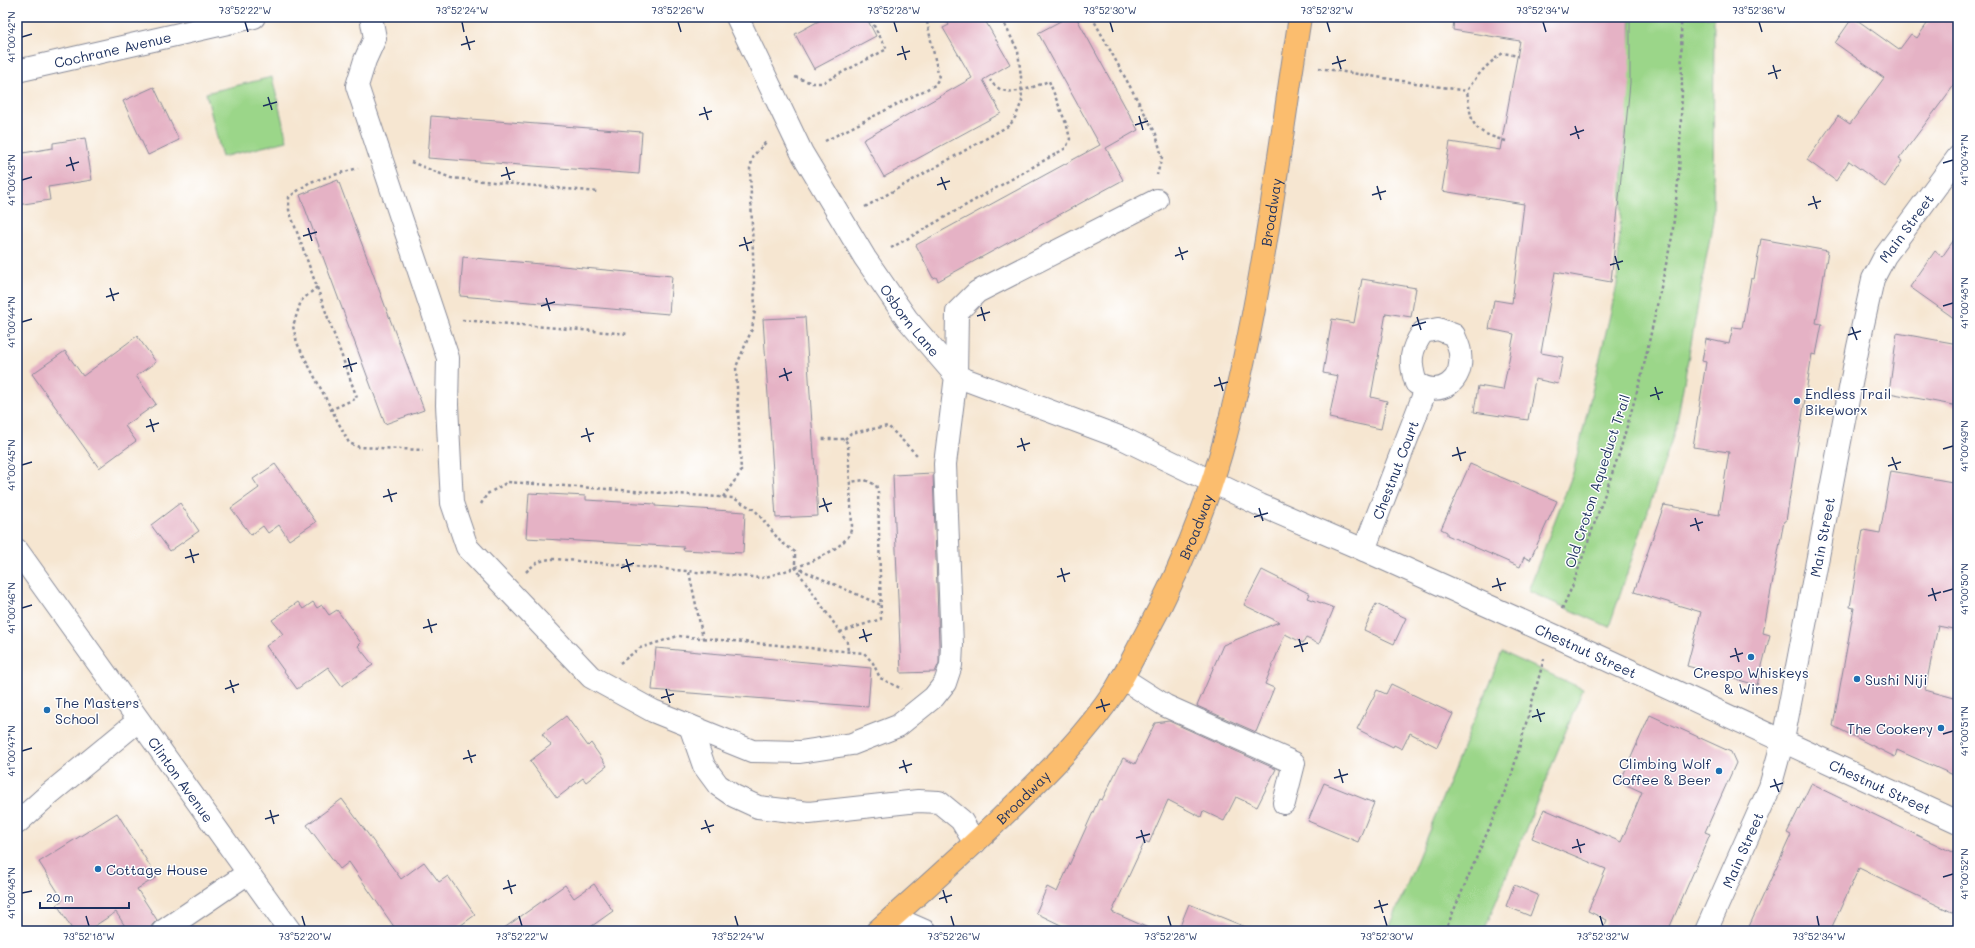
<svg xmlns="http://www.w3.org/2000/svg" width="1975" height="948" font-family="Mali,sans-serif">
	<rect width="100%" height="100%" fill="#fff"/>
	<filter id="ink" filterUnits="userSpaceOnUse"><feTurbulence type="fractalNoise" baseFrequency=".025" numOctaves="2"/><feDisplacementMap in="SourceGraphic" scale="8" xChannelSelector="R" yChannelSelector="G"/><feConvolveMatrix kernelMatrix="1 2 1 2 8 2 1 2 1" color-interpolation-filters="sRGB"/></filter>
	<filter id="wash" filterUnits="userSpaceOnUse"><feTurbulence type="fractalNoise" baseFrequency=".012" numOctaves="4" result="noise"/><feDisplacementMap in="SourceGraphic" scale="16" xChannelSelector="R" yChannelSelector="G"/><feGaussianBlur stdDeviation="0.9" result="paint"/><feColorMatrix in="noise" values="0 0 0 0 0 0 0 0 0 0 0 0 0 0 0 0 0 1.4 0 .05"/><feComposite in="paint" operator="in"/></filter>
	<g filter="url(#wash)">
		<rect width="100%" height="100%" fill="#f6e6d1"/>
		<g fill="#9bd689" stroke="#5b8274">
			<path d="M 1631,17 L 1714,17 L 1713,220 L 1676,427 L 1609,627 L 1528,591 L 1573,473 L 1617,285 Z"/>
			<path d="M 272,77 L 287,141 L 222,157 L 206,93 Z"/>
			<path d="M 1502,652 L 1583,689 L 1484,931 L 1388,931 Z"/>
		</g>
		<g id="blocks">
			<g fill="#e5b2c5">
				<path d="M 826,17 L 866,17 L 876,36 L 814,69 L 795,34 Z"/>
				<path d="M 945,17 L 983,17 L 1010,64 L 983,80 L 1001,113 L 884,177 L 863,140 L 972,78 L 943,28 L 949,25 Z"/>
				<path d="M 1068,17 L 1076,17 L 1138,130 L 1106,148 L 1123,180 L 938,281 L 936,277 L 933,278 L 916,245 L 1100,145 L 1038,33 Z"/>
				<path d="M 1454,17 L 1630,17 L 1630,83 L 1611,282 L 1555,272 L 1541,353 L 1563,357 L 1558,384 L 1535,379 L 1528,420 L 1474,412 L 1478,386 L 1503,390 L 1514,334 L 1489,329 L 1494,300 L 1512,303 L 1524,204 L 1442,191 L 1450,142 L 1500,150 L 1520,41 L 1453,30 Z"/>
				<path d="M 1853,17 L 1899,50 L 1911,34 L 1917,38 L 1932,17 L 1958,17 L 1958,80 L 1899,159 L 1902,161 L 1885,187 L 1849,161 L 1836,181 L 1807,160 L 1838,116 L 1850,124 L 1884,78 L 1835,43 Z"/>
				<path d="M 154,87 L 179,140 L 148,155 L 123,101 Z"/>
				<path d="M 431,116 L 642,132 L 639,174 L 428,158 Z"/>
				<path d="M 85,138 L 92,180 L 48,187 L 50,200 L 17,205 L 17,154 L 53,148 L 53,143 Z"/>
				<path d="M 338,180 L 424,410 L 385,424 L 300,195 Z"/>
				<path d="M 1958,234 L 1958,321 L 1910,287 L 1935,251 L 1942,257 Z"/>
				<path d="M 1761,239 L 1828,251 L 1816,323 L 1822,324 L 1816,355 L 1812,354 L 1786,521 L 1784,521 L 1763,633 L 1770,635 L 1757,685 L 1687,666 L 1701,612 L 1634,592 L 1664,505 L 1719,515 L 1729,452 L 1693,447 L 1706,362 L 1702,361 L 1706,339 L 1729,344 L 1733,327 L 1742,328 L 1751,278 L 1754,279 Z"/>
				<path d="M 463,257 L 672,276 L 669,314 L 460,296 Z"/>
				<path d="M 1362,279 L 1416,288 L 1411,317 L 1386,313 L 1371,397 L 1387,401 L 1381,429 L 1329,418 L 1338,376 L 1323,373 L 1332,319 L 1354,323 Z"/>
				<path d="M 805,317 L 818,516 L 776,518 L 763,319 Z"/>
				<path d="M 1897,333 L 1958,344 L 1958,406 L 1889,393 Z"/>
				<path d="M 137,336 L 156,362 L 136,376 L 156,404 L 125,426 L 136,441 L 99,468 L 32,374 L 65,351 L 83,376 Z"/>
				<path d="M 275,464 L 316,522 L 289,540 L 279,525 L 268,533 L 263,526 L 251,535 L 231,508 L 259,488 L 253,479 Z"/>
				<path d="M 1470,464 L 1557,501 L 1530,560 L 1524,557 L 1520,567 L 1447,535 L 1447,532 L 1441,529 Z"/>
				<path d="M 1891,471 L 1958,483 L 1958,630 L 1938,626 L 1925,690 L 1958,699 L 1958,777 L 1897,750 L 1895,757 L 1833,726 L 1854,608 L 1850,607 L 1863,530 L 1880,533 Z"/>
				<path d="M 933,473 L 939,645 L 939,663 L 935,672 L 901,673 L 893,475 Z"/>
				<path d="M 529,493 L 586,496 L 586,500 L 655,504 L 655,506 L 745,512 L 743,553 L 683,550 L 684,547 L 526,538 Z"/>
				<path d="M 180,503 L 199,531 L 170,551 L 151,525 Z"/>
				<path d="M 1262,570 L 1310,594 L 1308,598 L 1334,608 L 1319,644 L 1306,638 L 1303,643 L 1285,634 L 1265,684 L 1274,688 L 1256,732 L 1197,706 L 1223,645 L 1279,622 L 1244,605 Z"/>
				<path d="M 298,602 L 303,609 L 313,602 L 317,608 L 322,605 L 329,615 L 337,610 L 361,643 L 358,646 L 373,665 L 342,686 L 328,667 L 297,689 L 266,646 L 283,634 L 272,620 Z"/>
				<path d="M 1376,604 L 1406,618 L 1394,644 L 1364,630 Z"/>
				<path d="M 656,648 L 871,668 L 868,707 L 652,690 Z"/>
				<path d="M 1391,684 L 1453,714 L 1437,747 L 1410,733 L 1402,749 L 1394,745 L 1393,747 L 1357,729 L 1377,690 L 1386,694 Z"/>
				<path d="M 1650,715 L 1731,752 L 1736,763 L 1705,832 L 1710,834 L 1668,931 L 1602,931 L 1607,920 L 1588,911 L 1606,869 L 1532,838 L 1544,809 L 1621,842 L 1642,792 L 1620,782 Z"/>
				<path d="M 566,716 L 588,746 L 591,743 L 607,766 L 586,782 L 583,778 L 557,798 L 530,761 L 551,745 L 542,734 Z"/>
				<path d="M 1169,721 L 1276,769 L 1257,807 L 1236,797 L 1224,821 L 1203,811 L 1201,817 L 1168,800 L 1149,843 L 1145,841 L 1112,912 L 1155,931 L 1073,931 L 1036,913 L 1047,887 L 1057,892 L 1099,799 L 1102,800 L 1123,758 L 1135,764 L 1155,723 Z"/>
				<path d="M 1324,783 L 1374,803 L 1358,842 L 1308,821 Z"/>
				<path d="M 1811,784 L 1958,855 L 1958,915 L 1859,868 L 1830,931 L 1747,931 L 1791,835 L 1787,833 Z"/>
				<path d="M 342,799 L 401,879 L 424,862 L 439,882 L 448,876 L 475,915 L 453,931 L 397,931 L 349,862 L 340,869 L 307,825 Z"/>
				<path d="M 117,813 L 157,877 L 137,889 L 157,920 L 152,925 L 151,931 L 128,931 L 116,912 L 87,931 L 73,931 L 57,904 L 63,900 L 39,862 Z"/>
				<path d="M 594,884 L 613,911 L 585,931 L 500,931 L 565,885 L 574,898 Z"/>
				<path d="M 1514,885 L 1538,895 L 1530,916 L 1506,906 Z"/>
				<path d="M 1189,904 L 1253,930 L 1252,931 L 1178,931 Z"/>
			</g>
		</g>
	</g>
	<g filter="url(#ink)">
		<use href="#blocks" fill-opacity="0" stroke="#888a98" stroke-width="1"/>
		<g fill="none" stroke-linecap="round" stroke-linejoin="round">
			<defs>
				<g id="minor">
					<path d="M 371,17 L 375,38 L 365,60 L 357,86 L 448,358 L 447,405 L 452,503 L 467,547 L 591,677 L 653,711 L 752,751 L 800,752 L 852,744 L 898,726 L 934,697 L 945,683 L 951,665 L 952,645 L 945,464 L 956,376 L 957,312 L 977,292 L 1157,200"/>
					<path id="s1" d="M 737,17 L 802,153 L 865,258 L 907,319 L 956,376 L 1122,438 L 1260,505 L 1364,550 L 1551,634 L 1958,822"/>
					<path id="s2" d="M 17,71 L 254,17"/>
					<path d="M 1438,329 L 1454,335 C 1456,341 1460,347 1460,353 C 1464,382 1440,398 1416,383 C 1409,362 1410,350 1423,332 Z"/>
					<path id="s3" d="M 17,550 L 290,931"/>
					<path id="s4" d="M 1364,550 L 1426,389"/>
					<path d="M 1122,678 L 1166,706 L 1294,763 L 1284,803"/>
					<path d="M 690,726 L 704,766 L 718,785 L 734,796 L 758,807 L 809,813 L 918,801 L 939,802 L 961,820 L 975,843"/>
					<path d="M 17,823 L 48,795 L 138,721"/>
					<path d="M 893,917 L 925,931"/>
					<path d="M 163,931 L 248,873"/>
					<path id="s5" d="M 1706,931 L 1770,787 L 1783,740 L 1858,347 L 1873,279 L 1885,256 L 1958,157"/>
				</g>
				<g id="major">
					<path id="s6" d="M 877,931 C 919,894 961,856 1001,818 C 1042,778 1085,737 1116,689 C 1125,674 1133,658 1141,643 C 1177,578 1207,507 1226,435 C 1262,298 1278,156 1300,17"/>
				</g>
			</defs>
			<use href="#minor" stroke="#888a98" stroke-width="24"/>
			<use href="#major" stroke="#888a98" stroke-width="24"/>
			<g stroke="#888a98" stroke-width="2.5" stroke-dasharray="3 3" stroke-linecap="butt">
				<path d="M 1092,17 L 1156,134 L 1162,157 L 1157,175"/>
				<path d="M 1319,68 L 1467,91"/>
				<path d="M 795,77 L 812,83 L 822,83 L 887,49 L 869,17"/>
				<path d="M 825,141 L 935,85 L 939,78 L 926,17"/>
				<path d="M 1506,141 C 1471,131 1472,126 1467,91 C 1477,75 1487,64 1503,53 L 1518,56"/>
				<path d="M 411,162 L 451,178 L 599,192"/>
				<path d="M 865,207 L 1010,125 L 1016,116 L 1022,101 L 1021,77 L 1018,51 L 1001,17"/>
				<path d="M 891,248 L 1066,148 L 1070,139 L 1067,126 L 1049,81 C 1030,88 1004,101 990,80"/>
				<path d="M 317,287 L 301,301 L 293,326 L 297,343 L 349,443 L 359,447 L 423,450"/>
				<path d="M 462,320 L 629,334"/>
				<path d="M 330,410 L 357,398 L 289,210 L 289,197 L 310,182 L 358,168"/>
				<path d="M 845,439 L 851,433 L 888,426 L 919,457"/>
				<path d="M 723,497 L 741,472 L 736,367 L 752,329 L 755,311 L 750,168 L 754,155 L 767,141"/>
				<path d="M 481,504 L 487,494 L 508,482 L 733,498 L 755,510 L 780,541 L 795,552 L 795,567 L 847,642 L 848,652"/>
				<path d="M 795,567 L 881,605"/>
				<path d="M 526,572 C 536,562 542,559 556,559 L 762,578 C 787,571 830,558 847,538 C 850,535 851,530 852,526 L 848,445 L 845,439 L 821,439"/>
				<path d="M 689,572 L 703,638"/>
				<path d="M 1562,609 L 1572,587 L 1619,454 L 1642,374 L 1672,237 L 1679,173 L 1682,91 L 1681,17"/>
				<path d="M 840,632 L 881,619 L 878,491 L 876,485 L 865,480 L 850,482"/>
				<path d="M 620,663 L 640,648 L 678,636 L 864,653 L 873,663 L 880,678 L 902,689"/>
				<path d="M 1445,931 L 1511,777 L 1544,659"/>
			</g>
			<use href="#minor" stroke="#fff" stroke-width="22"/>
			<use href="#major" stroke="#fbbd6e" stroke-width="22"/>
		</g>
	</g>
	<path fill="none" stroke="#1b2f5e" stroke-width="1.5" d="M 245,22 L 248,32M 462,22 L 464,32M 678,22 L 681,32M 894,22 L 897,32M 1110,22 L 1113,32M 1327,22 L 1330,32M 1543,22 L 1546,32M 1759,22 L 1762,32M 466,36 L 470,50M 22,37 L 32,34M 461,45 L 475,41M 902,46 L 906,60M 897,55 L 910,51M 1337,56 L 1341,69M 1332,64 L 1346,60M 1773,65 L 1777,79M 1768,74 L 1781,70M 268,97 L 272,110M 263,106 L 277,102M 704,107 L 708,120M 699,115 L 712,111M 1139,116 L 1143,130M 1135,125 L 1148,121M 1575,126 L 1579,139M 1570,135 L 1584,130M 70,157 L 74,171M 1943,163 L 1953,160M 66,166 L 79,162M 506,167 L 510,180M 501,176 L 515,172M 941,177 L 946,190M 22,180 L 32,177M 937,185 L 950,181M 1377,186 L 1381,200M 1372,195 L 1386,191M 1813,196 L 1817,209M 1808,205 L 1821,201M 308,228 L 312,241M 303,236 L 317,232M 744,237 L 748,251M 739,246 L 752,242M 1179,247 L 1183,260M 1175,256 L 1188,251M 1615,256 L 1619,270M 1610,265 L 1623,261M 110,288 L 114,301M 106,297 L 119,293M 546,298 L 550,311M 541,306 L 555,302M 1943,306 L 1953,303M 981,307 L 985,321M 977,316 L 990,312M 1417,317 L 1421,330M 22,322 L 32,319M 1412,326 L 1426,322M 1852,327 L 1857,340M 1848,335 L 1861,331M 348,358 L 352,372M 343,367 L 357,363M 784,368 L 788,381M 779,377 L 792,372M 1219,377 L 1223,391M 1214,386 L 1228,382M 1655,387 L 1659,400M 1650,396 L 1663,392M 150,419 L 154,432M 146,427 L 159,423M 586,428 L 590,442M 581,437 L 594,433M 1021,438 L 1025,451M 1017,447 L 1030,443M 1457,447 L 1461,461M 1943,449 L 1953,446M 1452,456 L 1466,452M 1892,457 L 1897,470M 22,465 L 32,462M 1888,466 L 1901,462M 388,489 L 392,502M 383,497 L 397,493M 823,498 L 828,512M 819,507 L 832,503M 1259,508 L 1263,521M 1254,517 L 1268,513M 1695,518 L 1699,531M 1690,526 L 1703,522M 190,549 L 194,563M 185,558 L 199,554M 626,559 L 630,572M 621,568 L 634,563M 1061,568 L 1065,582M 1057,577 L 1070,573M 1497,578 L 1501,591M 1492,587 L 1506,583M 1932,588 L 1936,601M 1943,592 L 1953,589M 1928,596 L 1941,592M 22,608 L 32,605M 428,619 L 432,633M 423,628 L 437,624M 863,629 L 867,642M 859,638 L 872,634M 1299,639 L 1303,652M 1294,647 L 1308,643M 1735,648 L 1739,662M 1730,657 L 1743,653M 230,680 L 234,693M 225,689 L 239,684M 666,689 L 670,703M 661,698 L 674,694M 1101,699 L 1105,712M 1096,708 L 1110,704M 1537,709 L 1541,722M 1532,717 L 1545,713M 1943,734 L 1953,731M 468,750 L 472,763M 22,751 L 32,748M 463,759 L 476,755M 903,760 L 907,773M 899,768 L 912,764M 1339,769 L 1343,783M 1334,778 L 1348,774M 1774,779 L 1779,792M 1770,787 L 1783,783M 270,810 L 274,824M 265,819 L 279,815M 705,820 L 710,833M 701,829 L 714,825M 1141,830 L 1145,843M 1136,838 L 1150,834M 1577,839 L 1581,853M 1572,848 L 1585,844M 1943,877 L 1953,874M 508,880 L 512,894M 503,889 L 516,885M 943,890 L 947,903M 22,893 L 32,891M 939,899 L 952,895M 1379,900 L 1383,913M 1374,908 L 1388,904M 86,916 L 89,926M 302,916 L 305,926M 519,916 L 522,926M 735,916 L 738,926M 951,916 L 954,926M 1168,916 L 1171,926M 1384,916 L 1387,926M 1600,916 L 1603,926M 1817,916 L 1819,926"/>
	<g fill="#1f6fb2" stroke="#fff" stroke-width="1.5">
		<circle cx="1797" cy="401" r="4"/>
		<circle cx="1751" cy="657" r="4"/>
		<circle cx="1857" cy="679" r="4"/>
		<circle cx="47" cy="710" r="4"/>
		<circle cx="1941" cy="728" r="4"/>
		<circle cx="1719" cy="771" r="4"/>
		<circle cx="98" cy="869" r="4"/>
	</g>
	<g text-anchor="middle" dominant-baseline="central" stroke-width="3" stroke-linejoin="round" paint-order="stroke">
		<g font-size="14" fill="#1b2f5e" stroke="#fff">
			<text stroke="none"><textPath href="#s2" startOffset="98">Cochrane Avenue</textPath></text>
			<text stroke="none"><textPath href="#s6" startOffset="846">Broadway</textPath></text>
			<text stroke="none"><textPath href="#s5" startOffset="737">Main Street</textPath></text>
			<text stroke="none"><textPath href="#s1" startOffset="350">Osborn Lane</textPath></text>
			<text stroke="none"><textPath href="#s4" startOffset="86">Chestnut Court</textPath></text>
			<text transform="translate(1597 481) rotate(-72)">Old Croton Aqueduct Trail</text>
			<text stroke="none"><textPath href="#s6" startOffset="522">Broadway</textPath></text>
			<text stroke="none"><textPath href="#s5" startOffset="413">Main Street</textPath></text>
			<text stroke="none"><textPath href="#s1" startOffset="1110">Chestnut Street</textPath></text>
			<text stroke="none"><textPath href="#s3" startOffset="282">Clinton Avenue</textPath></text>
			<text stroke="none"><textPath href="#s1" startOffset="1434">Chestnut Street</textPath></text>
			<text stroke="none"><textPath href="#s6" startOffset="198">Broadway</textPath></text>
			<text stroke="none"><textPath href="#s5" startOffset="89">Main Street</textPath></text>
		</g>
		<g font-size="14" fill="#1b2f5e" stroke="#fff" text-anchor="start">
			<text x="1805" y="393">Endless Trail<tspan x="1805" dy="16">Bikeworx</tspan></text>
			<text x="1751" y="672" text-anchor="middle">Crespo Whiskeys<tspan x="1751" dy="16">&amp; Wines</tspan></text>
			<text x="1865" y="679">Sushi Niji</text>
			<text x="55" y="702">The Masters<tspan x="55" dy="16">School</tspan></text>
			<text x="1933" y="728" text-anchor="end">The Cookery</text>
			<text x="1711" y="763" text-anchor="end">Climbing Wolf<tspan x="1711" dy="16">Coffee &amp; Beer</tspan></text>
			<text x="106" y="869">Cottage House</text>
		</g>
	</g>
	<rect width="1975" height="948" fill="none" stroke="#fff" stroke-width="44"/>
	<path d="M40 902v6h89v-6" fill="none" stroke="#1b2f5e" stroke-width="2"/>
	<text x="46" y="902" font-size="12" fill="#1b2f5e" stroke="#ffffff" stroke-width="3" paint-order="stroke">20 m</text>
	<rect x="22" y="22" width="1931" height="904" fill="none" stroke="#1b2f5e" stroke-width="1.5"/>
	<g font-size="10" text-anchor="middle" fill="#1b2f5e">
		<text x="245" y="14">73°52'22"W</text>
		<text x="462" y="14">73°52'24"W</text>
		<text x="678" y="14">73°52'26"W</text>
		<text x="894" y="14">73°52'28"W</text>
		<text x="1110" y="14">73°52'30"W</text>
		<text x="1327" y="14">73°52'32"W</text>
		<text x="1543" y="14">73°52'34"W</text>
		<text x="1759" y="14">73°52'36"W</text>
		<text transform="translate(11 37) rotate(-90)" y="4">41°00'42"N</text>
		<text transform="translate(1964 160) rotate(-90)" y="4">41°00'47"N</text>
		<text transform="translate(11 180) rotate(-90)" y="4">41°00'43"N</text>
		<text transform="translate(1964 303) rotate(-90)" y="4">41°00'48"N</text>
		<text transform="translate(11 322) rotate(-90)" y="4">41°00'44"N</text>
		<text transform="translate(1964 446) rotate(-90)" y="4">41°00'49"N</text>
		<text transform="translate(11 465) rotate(-90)" y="4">41°00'45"N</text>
		<text transform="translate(1964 589) rotate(-90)" y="4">41°00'50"N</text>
		<text transform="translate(11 608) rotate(-90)" y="4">41°00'46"N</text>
		<text transform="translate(1964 731) rotate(-90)" y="4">41°00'51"N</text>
		<text transform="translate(11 751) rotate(-90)" y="4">41°00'47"N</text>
		<text transform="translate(1964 874) rotate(-90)" y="4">41°00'52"N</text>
		<text transform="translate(11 893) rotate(-90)" y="4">41°00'48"N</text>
		<text x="89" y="940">73°52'18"W</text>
		<text x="305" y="940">73°52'20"W</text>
		<text x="522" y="940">73°52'22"W</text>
		<text x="738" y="940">73°52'24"W</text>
		<text x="954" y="940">73°52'26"W</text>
		<text x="1171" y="940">73°52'28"W</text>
		<text x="1387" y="940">73°52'30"W</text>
		<text x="1603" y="940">73°52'32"W</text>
		<text x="1819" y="940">73°52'34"W</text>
	</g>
</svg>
